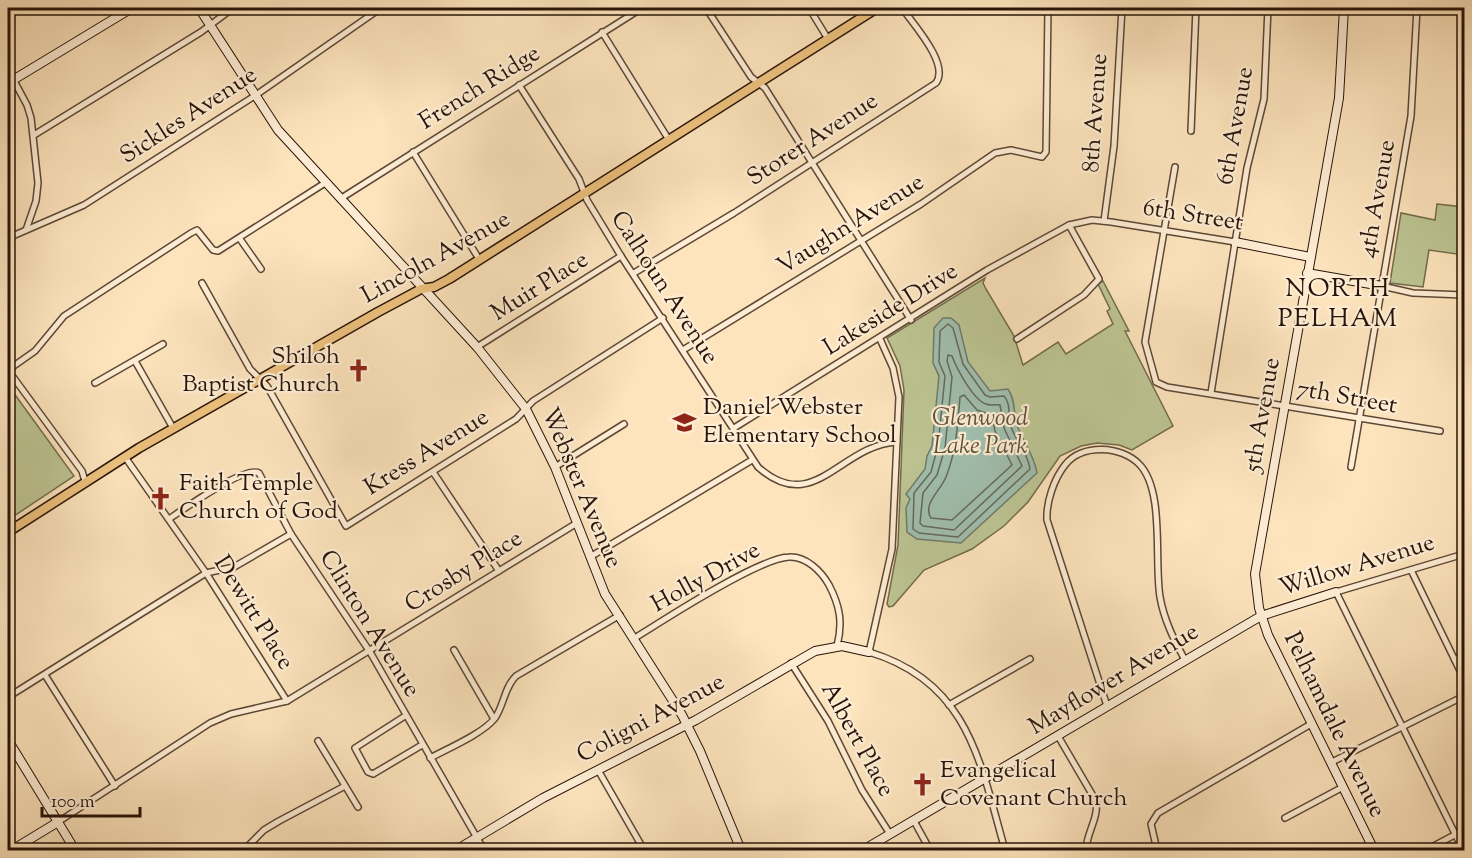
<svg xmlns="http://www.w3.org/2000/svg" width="1472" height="858" font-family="'Sorts Mill Goudy',serif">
	<rect width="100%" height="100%" fill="#fde4bd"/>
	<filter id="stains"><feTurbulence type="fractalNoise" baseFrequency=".00333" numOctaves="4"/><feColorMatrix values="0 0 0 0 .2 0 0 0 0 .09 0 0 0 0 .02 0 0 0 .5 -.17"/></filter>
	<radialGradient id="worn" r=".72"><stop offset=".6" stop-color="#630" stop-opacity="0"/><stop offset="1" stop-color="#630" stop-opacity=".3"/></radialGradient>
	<g fill="#bdc593" stroke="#726c4e" stroke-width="1.5">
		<path d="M 1437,204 L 1464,207 L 1464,255 L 1429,250 L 1423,287 L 1390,283 L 1401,213 L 1435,220 Z"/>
		<path d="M 985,278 L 983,283 L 986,289 L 1014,336 L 1023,365 L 1058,342 L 1066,354 L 1113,324 L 1107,311 L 1110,309 L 1098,284 L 1103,281 L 1129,331 L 1125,331 L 1173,426 L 1132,450 L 1119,445 L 1097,443 L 1081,446 L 1060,456 L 1028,502 L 1004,526 L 972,549 L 924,570 L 893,606 L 889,607 L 887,604 L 898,545 L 904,390 L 900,366 L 887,338 Z"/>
		<path d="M 8,385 L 74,476 L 8,520 Z"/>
	</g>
	<path fill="#a0bfae" stroke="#707b6c" stroke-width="1.5" d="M 943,318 L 951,318 L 959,325 L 968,362 L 990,391 L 1008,389 C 1016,401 1013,412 1017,425 C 1023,443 1034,454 1037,473 L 961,543 L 917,539 L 907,532 L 906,508 L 910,499 L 906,494 L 925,469 L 927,456 L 932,446 L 939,376 L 933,363 L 934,328 Z"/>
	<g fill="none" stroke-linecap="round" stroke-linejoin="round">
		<g stroke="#646a5c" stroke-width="1.5">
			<path d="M 948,324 L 953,328 L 963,364 L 985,395 L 990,397 L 1004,396 C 1011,403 1008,415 1010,424 C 1015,441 1028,452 1030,469 L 958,537 L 919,533 L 913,529 L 914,493 L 931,472 L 938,446 L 945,376 L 939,362 L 940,331 Z"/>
			<path d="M 948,355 L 952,356 C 956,367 973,400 986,404 C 990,406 996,404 1000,405 L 1004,428 L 1022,466 L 954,530 L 923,526 L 920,523 L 923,493 L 937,475 L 945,448 L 952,377 L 947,361 Z"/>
			<path d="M 964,395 L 977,410 L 992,415 L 995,431 L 1012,465 L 952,520 L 931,518 C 922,504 941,490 946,477 C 956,452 958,424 960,397 Z"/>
		</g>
		<defs>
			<g id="street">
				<path d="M 706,8 L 751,77 L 765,88 L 911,320"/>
				<path d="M 809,8 L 828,39"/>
				<path d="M 602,32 L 669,140"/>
				<path d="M 13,79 L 27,105 L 31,118 L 38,183 L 36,201 L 26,230"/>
				<path d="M 519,85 L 579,179 L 587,200 L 621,256 L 758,467 C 814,517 840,445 897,442"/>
				<path d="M 1191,131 L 1196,8"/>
				<path d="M 34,135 L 201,32 L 233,8"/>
				<path d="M 413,152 L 479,259"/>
				<path d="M 1175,167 L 1145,342 L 1156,382 L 1167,387 L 1440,431"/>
				<path d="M 340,199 L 642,8"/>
				<path d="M 1104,221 L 1114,146 L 1122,8"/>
				<path d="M 8,238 L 84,205 L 256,95 L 381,8"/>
				<path d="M 240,239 L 261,269"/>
				<path d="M 634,273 L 734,213 L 936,83 C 950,64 913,24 902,8"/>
				<path d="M 202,283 L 250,369 L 267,386 L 346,526 L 516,419 L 533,401 L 663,318"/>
				<path d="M 1382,286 L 1413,293 L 1464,295"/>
				<path d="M 880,339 L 893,368 L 899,397 L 892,549 L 869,652 C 969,682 980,762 1005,850"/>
				<path d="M 1017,339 L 1084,295 L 1099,279 L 1069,225"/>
				<path d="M 477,347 L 621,256"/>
				<path d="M 683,350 L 921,204 L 995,153 L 1011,150 L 1042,157 L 1046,152 L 1048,8"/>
				<path d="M 135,361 L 173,428"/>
				<path d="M 8,370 L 35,351 L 64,316 L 191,233 L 197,230 L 213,250 L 218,251 L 325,183"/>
				<path d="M 8,370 L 82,471 L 85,481"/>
				<path d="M 95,383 L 163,344"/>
				<path d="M 1211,393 L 1247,168 L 1264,99 L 1268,8"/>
				<path d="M 734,428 L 987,270 L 1069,225 L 1092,220 L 1111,222 L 1235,242"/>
				<path d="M 125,457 L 206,573 L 287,701"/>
				<path d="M 555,467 L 624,424"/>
				<path d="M 1351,467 L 1411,116 L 1417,8"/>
				<path d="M 433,472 L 499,571"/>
				<path d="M 169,519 C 184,509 245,465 259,473 L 291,534 L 370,652 L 484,850"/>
				<path d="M 1464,554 L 1464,541"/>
				<path d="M 590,557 L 752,460"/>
				<path d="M 1411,570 L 1464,679"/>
				<path d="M 635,638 C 665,619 759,558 789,557 C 806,556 821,571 829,585 C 840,606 843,623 837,646"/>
				<path d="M 454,650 L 494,719"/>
				<path d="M 1455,660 L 1464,655"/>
				<path d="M 791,663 L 828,721 L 862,790 L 890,834"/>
				<path d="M 45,675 L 115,786"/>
				<path d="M 8,697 L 206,573 L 234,567 L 291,534"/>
				<path d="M 949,705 L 1030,659"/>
				<path d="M 1107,706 L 1047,520 C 1046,502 1054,479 1065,465 C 1082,443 1122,446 1139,464 C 1165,490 1154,561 1160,597 C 1164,620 1174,640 1185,660"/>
				<path d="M 405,716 L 355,748 L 368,772 L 373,774 L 422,745"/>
				<path d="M 1058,736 L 1096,801 C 1099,818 1086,834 1086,850"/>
				<path d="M 318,741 L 358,807"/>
				<path d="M 430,758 C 447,749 484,733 495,718 C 504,705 504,688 516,676 L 620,615"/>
				<path d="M 1330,763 L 1464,696"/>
				<path d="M 598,770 L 644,850"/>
				<path d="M 1285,818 L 1343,787"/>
				<path d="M 914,821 L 930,850"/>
				<path d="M 58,822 L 210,723 L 231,714 L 287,701 L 577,523"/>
				<path d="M 244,850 L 264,830 L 279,821 L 345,786"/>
				<path d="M 1157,850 L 1151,824 L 1158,813 L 1311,724"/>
				<path d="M 1234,850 L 1241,847"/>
				<path d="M 1426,850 L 1464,830"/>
				<path d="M 1463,850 L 1336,592 L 1464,554"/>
			</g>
			<g id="secondary">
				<path d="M 199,8 L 278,130 L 477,347 L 526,409 L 555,467 L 605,594 L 682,715 L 700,751 L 741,850"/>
				<path d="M 1344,8 L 1339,98 L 1255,574 L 1259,608 L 1268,635 L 1374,850"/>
				<path d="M 8,83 L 132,8"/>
				<path d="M 1235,242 L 1310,257"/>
				<path d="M 1307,273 L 1382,286"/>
				<path d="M 8,740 L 75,850"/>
				<path d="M 12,850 L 58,822"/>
				<path d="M 456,850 L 543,798 L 696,720 L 815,651 L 842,646 L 869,652"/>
				<path d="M 863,850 L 1261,616 L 1336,592"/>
			</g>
			<path id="primary" d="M 8,532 L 139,448 L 378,312 L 421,289 L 434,287 L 449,279 L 877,8"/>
		</defs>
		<use href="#street" stroke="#5d4836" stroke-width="8"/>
		<use href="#secondary" stroke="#281409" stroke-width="10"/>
		<use href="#primary" stroke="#281409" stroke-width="11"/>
		<use href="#street" stroke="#feedd4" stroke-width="5"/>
		<use href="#secondary" stroke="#feedd4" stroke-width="8"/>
		<use href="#primary" stroke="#eec27e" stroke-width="8"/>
	</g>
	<defs>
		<symbol id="church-bare" viewBox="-9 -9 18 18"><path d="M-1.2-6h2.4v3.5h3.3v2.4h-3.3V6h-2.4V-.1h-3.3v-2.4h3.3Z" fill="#8f2418" stroke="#feedd4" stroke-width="2.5" paint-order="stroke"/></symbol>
		<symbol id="school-bare" viewBox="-9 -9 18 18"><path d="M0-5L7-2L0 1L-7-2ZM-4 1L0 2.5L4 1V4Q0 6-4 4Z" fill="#8f2418" stroke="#feedd4" stroke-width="2.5" paint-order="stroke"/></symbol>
	</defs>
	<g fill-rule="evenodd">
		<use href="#church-bare" x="342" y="354" width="33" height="33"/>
		<use href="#school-bare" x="668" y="406" width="33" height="33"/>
		<use href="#church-bare" x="144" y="482" width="33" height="33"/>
		<use href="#church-bare" x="906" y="768" width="33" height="33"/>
	</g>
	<g text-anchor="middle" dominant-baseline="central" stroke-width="4.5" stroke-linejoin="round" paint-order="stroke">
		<g font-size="24" fill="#281409" stroke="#feedd4">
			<text transform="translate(480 88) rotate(-32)">French Ridge</text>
			<text transform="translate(1096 113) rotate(-86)">8th Avenue</text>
			<text transform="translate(189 116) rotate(-33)">Sickles Avenue</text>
			<text transform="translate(1236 126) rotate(-80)">6th Avenue</text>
			<text transform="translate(813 140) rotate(-33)">Storer Avenue</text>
			<text transform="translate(1378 199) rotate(-80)">4th Avenue</text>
			<text transform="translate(1193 216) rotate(9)">6th Street</text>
			<text transform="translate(851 225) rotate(-32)">Vaughn Avenue</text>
			<text transform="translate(436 258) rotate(-29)">Lincoln Avenue</text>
			<text transform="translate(540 287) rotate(-32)">Muir Place</text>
			<text transform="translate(664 288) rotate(57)">Calhoun Avenue</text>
			<text transform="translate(891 310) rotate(-32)">Lakeside Drive</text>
			<text transform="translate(1347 398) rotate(10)">7th Street</text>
			<text transform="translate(1263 415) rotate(-80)">5th Avenue</text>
			<text transform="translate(427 453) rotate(-32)">Kress Avenue</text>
			<text transform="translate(581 488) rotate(67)">Webster Avenue</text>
			<text transform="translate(1357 566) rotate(-17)">Willow Avenue</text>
			<text transform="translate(464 572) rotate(-32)">Crosby Place</text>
			<text transform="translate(706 578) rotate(-29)">Holly Drive</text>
			<text transform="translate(253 613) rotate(58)">Dewitt Place</text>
			<text transform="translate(369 624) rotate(58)">Clinton Avenue</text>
			<text transform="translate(1114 680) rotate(-31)">Mayflower Avenue</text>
			<text transform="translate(651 719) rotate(-28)">Coligni Avenue</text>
			<text transform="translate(1334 725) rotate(64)">Pelhamdale Avenue</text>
			<text transform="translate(857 740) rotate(61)">Albert Place</text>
		</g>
		<g font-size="24" fill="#281409" stroke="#feedd4" text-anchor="start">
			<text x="340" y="357" text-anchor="end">Shiloh<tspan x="340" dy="28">Baptist Church</tspan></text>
			<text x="703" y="408">Daniel Webster<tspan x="703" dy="28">Elementary School</tspan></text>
			<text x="179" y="484">Faith Temple<tspan x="179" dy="28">Church of God</tspan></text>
			<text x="940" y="771">Evangelical<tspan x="940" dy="28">Covenant Church</tspan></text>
		</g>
		<g font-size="24" font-style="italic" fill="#5c5239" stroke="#feedd4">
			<text x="980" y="419">Glenwood<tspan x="980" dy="28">Lake Park</tspan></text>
		</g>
		<g font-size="26" letter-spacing="1.5" fill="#281409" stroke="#feedd4">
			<text x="1338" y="289">NORTH<tspan x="1338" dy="30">PELHAM</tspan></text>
		</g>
	</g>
	<rect width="1472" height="858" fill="none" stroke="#fde4bd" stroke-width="30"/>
	<rect x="9" y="9" width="1454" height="840" fill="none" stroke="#281409" stroke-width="3"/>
	<rect x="15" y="15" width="1442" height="828" fill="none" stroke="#281409" stroke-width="1.5"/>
	<path d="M42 807v9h98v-9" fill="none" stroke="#281409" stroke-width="3"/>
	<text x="51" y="807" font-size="18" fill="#281409" stroke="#feedd4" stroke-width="4.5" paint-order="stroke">100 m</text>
	<rect width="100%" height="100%" filter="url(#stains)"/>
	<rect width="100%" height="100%" fill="url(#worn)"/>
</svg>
